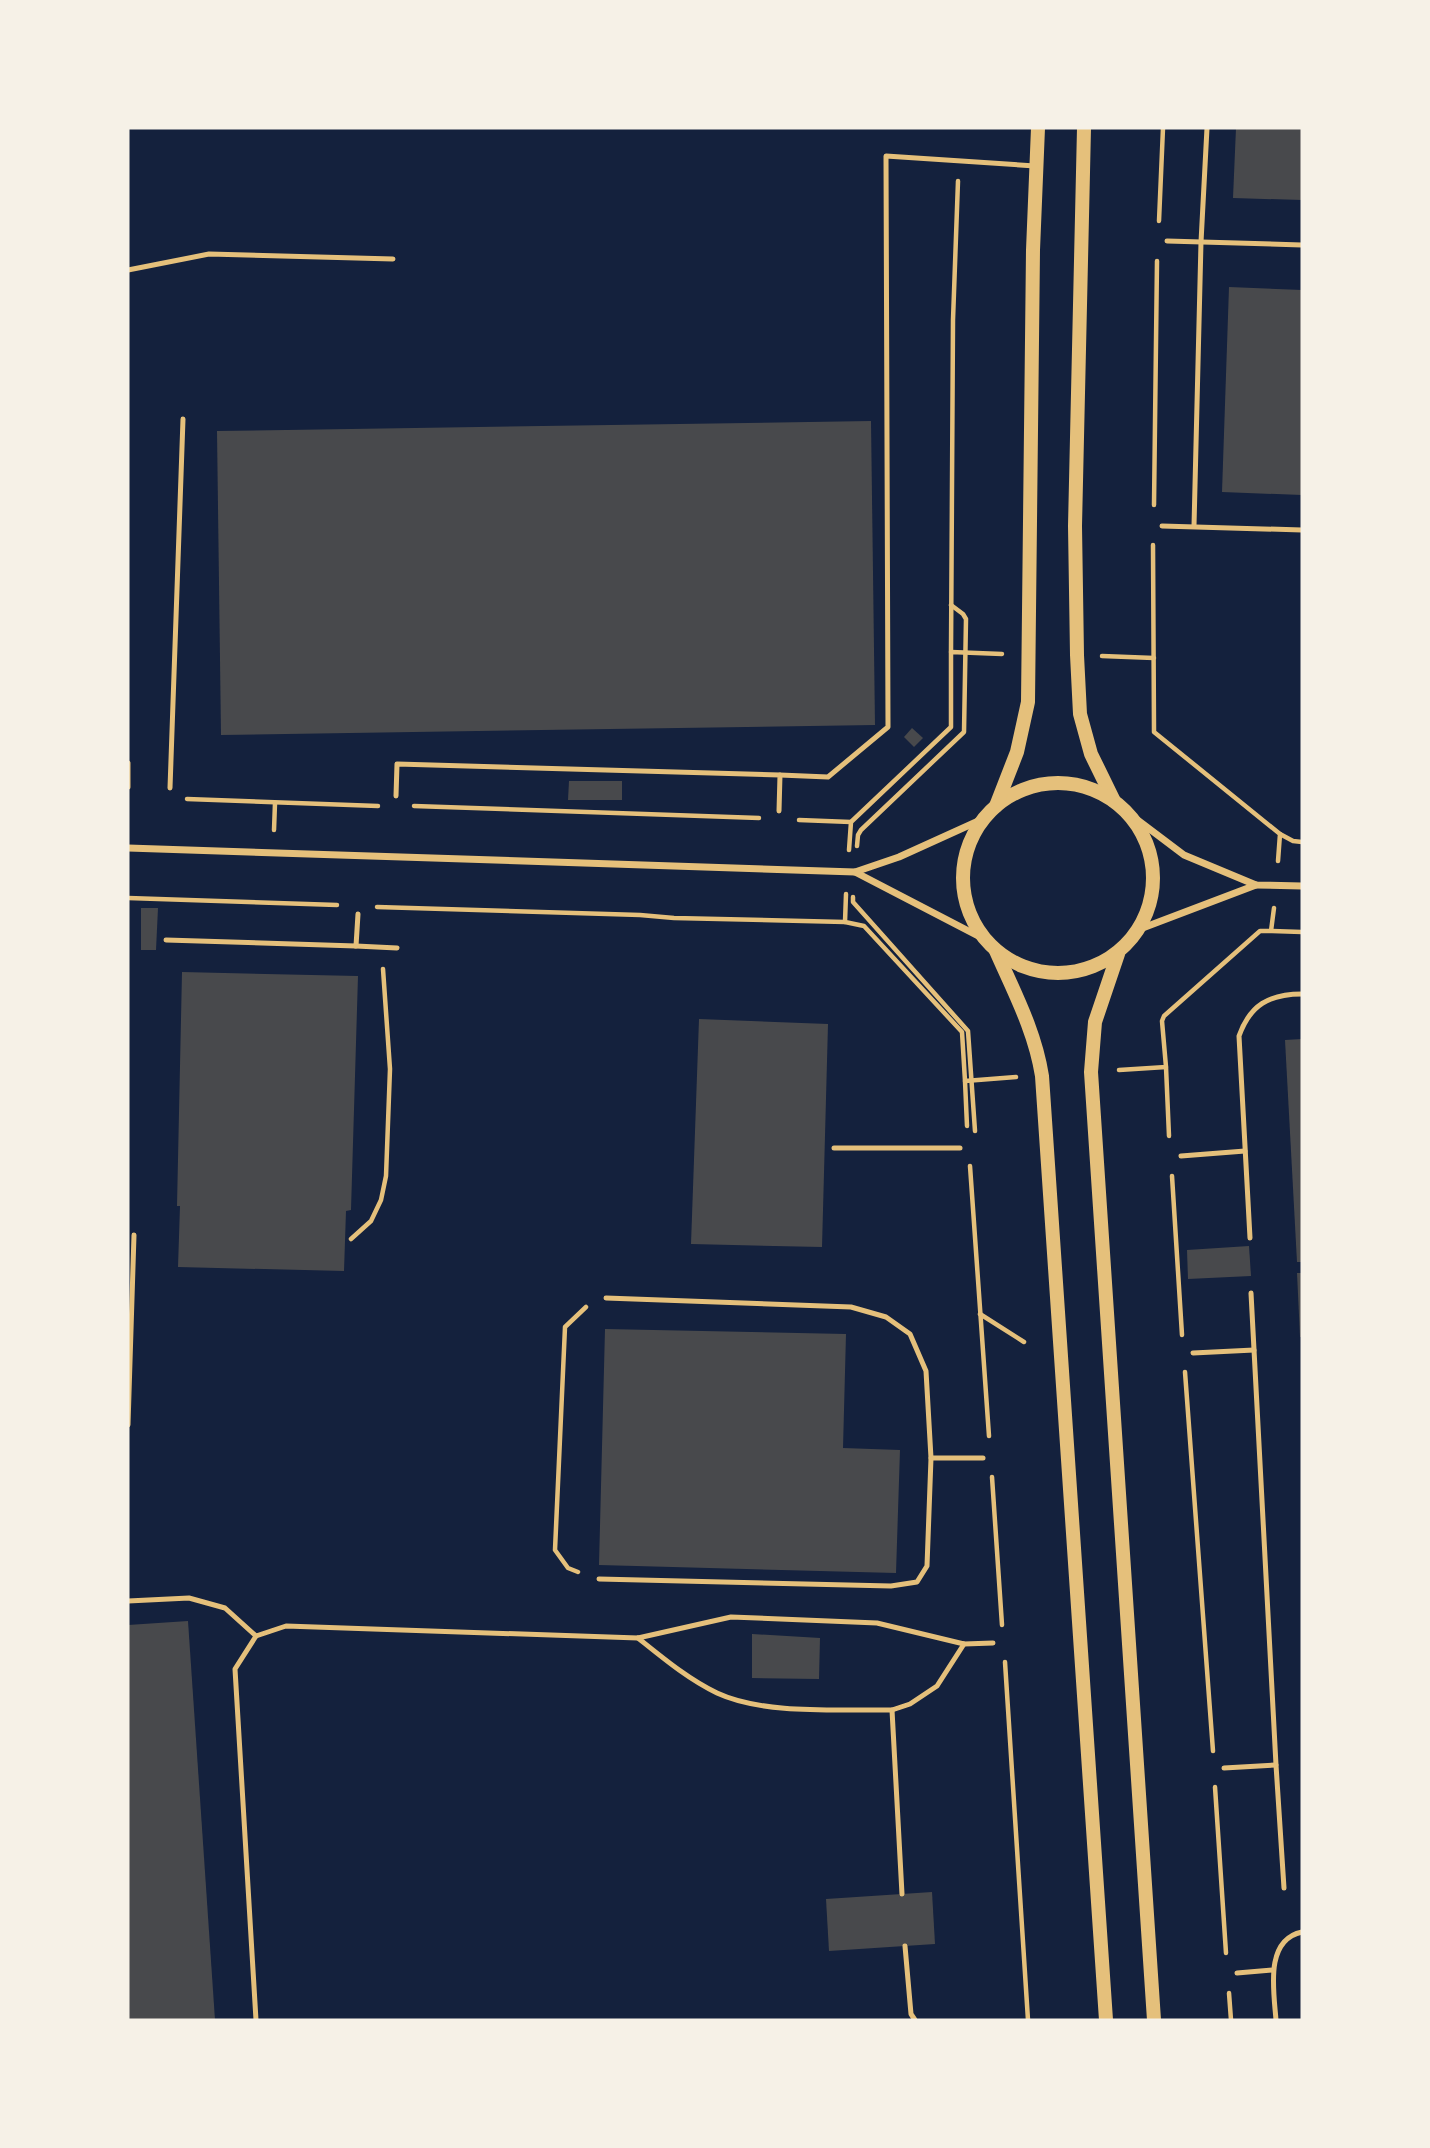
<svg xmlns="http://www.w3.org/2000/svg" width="1430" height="2148" font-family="'IBM Plex Sans',sans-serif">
	<rect width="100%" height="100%" fill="#14213d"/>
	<g fill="#48494c">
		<path d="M 1236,128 L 1302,128 L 1302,200 L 1233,198 Z"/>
		<path d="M 1229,287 L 1302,290 L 1302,495 L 1222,492 Z"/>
		<path d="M 871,421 L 875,725 L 221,735 L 217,431 Z"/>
		<path d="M 912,728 L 923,738 L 914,747 L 904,737 Z"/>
		<path d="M 569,781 L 622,781 L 622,800 L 568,800 Z"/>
		<path d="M 141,908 L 158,908 L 156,950 L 141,950 Z"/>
		<path d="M 182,972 L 358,976 L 351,1210 L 346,1211 L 344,1271 L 178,1267 L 180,1206 L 177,1206 Z"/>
		<path d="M 699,1019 L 828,1024 L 822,1247 L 691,1244 Z"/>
		<path d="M 1302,1039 L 1302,1262 L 1297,1262 L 1285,1040 Z"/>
		<path d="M 1249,1246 L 1251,1276 L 1188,1279 L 1187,1250 Z"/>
		<path d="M 1297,1273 L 1302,1273 L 1302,1337 L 1300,1337 Z"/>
		<path d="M 605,1329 L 846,1334 L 843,1448 L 900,1450 L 896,1573 L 599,1565 Z"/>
		<path d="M 188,1621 L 215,2020 L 128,2020 L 128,1625 Z"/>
		<path d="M 752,1634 L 820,1638 L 819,1679 L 752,1678 Z"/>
		<path d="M 932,1892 L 935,1944 L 829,1951 L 826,1899 Z"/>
	</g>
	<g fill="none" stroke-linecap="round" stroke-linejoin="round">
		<g stroke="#e5c07b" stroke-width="4.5">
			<path d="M 1159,221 L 1163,128"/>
			<path d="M 1154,505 L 1157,261"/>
			<path d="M 1153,545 L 1154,732 L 1280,834 L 1278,861"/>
			<path d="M 951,652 L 953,320 L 958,181"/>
			<path d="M 1102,656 L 1154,658"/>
			<path d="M 187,799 L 378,806"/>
			<path d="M 414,806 L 759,818"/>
			<path d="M 799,820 L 851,822"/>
			<path d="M 274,830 L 275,803"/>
			<path d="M 1280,834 L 1293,841 L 1302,842"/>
			<path d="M 857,846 L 858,835 L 861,830 L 964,732 L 966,619 L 963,614 L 951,605"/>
			<path d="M 849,850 L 851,822 L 951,727 L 951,652 L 1002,654"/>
			<path d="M 846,894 L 845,922 L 864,926 L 962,1032 L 965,1081 L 1016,1077"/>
			<path d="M 853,897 L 853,902 L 968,1031 L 975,1131"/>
			<path d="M 128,898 L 337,905"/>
			<path d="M 377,907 L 640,915 L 674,918 L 845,922"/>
			<path d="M 1272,931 L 1302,932"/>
			<path d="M 1166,1067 L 1169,1136"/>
			<path d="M 1119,1070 L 1166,1067 L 1162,1021 L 1164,1016 L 1260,931 L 1271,931 L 1274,908"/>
			<path d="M 965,1081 L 967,1126"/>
			<path d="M 970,1166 L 989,1436"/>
			<path d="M 1172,1176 L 1182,1335"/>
			<path d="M 351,1239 L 371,1221 L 381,1200 L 386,1176 L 390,1069 L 383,969"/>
			<path d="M 980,1314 L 1024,1342"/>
			<path d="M 1185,1372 L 1213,1751"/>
			<path d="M 992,1477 L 1002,1625"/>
			<path d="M 578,1572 L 568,1568 L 555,1550 L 565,1327 L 586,1307"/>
			<path d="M 1005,1662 L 1028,2020"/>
			<path d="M 1215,1787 L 1226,1953"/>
			<path d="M 1229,1993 L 1231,2020"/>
		</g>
		<g stroke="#e5c07b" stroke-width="5">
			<path d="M 1167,241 L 1302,245"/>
			<path d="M 128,270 L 209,254 L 393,259"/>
			<path d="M 1162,526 L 1302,530"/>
			<path d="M 1194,526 L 1201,242 L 1207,128"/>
			<path d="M 128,763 L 128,787"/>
			<path d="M 780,775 L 828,777 L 888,727 L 886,156 L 1035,166"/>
			<path d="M 170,788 L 183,419"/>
			<path d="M 396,796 L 397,764 L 780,775 L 779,811"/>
			<path d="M 166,940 L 356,946 L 358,914"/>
			<path d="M 356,946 L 397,948"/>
			<path d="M 834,1148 L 960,1148"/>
			<path d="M 1181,1156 L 1245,1151"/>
			<path d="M 1250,1238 L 1239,1036 C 1250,1005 1269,994 1302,994"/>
			<path d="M 1251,1293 L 1276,1765 L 1284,1888"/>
			<path d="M 1193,1353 L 1254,1350"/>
			<path d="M 128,1425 L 134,1235"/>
			<path d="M 931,1458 L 983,1458"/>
			<path d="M 599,1579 L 891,1586 L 917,1582 L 927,1566 L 931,1458 L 926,1371 L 910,1334 L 886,1317 L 851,1307 L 606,1298"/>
			<path d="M 128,1601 L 189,1598 L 225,1608 L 256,1636"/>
			<path d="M 638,1638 C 663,1658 688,1679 717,1693 C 764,1715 840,1709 892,1710 L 910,1704 L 937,1686 L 964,1644"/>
			<path d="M 892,1710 L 902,1894"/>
			<path d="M 1224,1768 L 1276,1765"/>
			<path d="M 905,1946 L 911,2014 L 915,2020"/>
			<path d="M 1237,1973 L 1273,1970"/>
			<path d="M 256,2020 L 235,1669 L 256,1636 L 286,1626 L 638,1638 L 731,1617 L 877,1623 L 964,1644 L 993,1643"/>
			<path d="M 1276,2020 C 1274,1992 1264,1940 1302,1932"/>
		</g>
		<g stroke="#e5c07b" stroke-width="7">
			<path d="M 1127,812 L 1184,855 L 1256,885 L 1302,886"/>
			<path d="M 128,848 L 855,872 L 984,939"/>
			<path d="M 855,872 L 899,857 L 985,818"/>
			<path d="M 1140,929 L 1256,885"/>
		</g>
		<g stroke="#e5c07b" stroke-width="14">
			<path d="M 1084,128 L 1075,526 L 1077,655 L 1080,714 L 1091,754 L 1114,801"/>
			<circle cx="1058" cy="878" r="95"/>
			<path d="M 996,806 L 1017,752 L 1028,702 L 1033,250 L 1038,128"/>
			<path d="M 996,951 C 1014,992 1035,1031 1042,1076 L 1106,2020"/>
			<path d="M 1118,954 L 1095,1022 L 1091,1072 L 1154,2020"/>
		</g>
	</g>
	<rect width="1430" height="2148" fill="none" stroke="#f6f1e7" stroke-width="259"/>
</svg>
